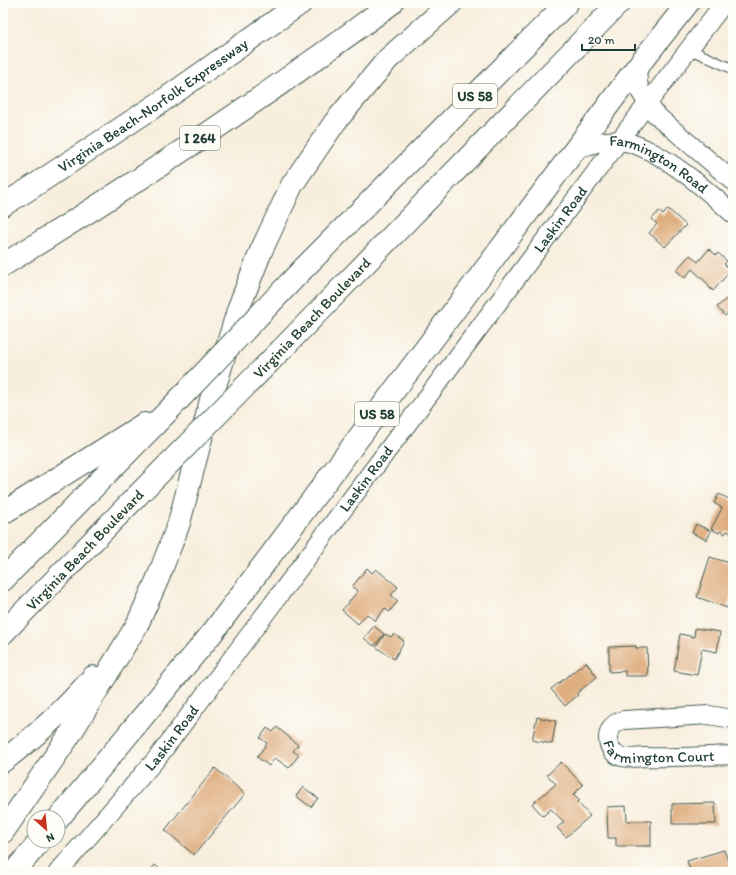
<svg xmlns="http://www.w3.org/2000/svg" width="736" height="875" font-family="Itim,sans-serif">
	<rect width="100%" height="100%" fill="#fdfcf7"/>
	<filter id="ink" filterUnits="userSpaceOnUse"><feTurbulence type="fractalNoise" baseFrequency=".025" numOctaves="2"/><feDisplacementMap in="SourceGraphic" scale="8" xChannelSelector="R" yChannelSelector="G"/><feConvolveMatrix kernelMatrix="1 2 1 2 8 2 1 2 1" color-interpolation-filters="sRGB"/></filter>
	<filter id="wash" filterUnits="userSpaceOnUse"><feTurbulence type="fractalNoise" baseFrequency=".012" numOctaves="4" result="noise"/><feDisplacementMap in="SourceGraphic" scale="16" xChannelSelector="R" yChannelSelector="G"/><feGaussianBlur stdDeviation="0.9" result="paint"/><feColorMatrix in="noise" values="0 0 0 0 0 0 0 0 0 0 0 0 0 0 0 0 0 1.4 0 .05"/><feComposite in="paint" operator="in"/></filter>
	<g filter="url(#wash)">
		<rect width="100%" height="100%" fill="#f8eedd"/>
		<g id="blocks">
			<g fill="#dfae80">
				<path d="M 668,209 L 686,225 L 665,247 L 649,233 L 657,224 L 652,219 L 659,211 L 663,215 Z"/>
				<path d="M 709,249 L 716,255 L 718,253 L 727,261 L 724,264 L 731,270 L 713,291 L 708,286 L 709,285 L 692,269 L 685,278 L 676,270 L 690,255 L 698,262 Z"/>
				<path d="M 732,294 L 733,308 L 725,316 L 717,307 Z"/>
				<path d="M 719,494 L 733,501 L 733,534 L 727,531 L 725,534 L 720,531 L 719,533 L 711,529 L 722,508 L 714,503 Z"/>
				<path d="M 696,524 L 711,531 L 707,540 L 692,533 Z"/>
				<path d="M 710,557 L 733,564 L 733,573 L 730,583 L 733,584 L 733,589 L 727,608 L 697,597 Z"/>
				<path d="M 367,568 L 372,573 L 376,569 L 398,587 L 391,595 L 398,601 L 389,612 L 385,608 L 375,621 L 367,614 L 358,624 L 342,610 L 358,591 L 352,587 Z"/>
				<path d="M 374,626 L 384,634 L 374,646 L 364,638 Z"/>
				<path d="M 695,628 L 720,632 L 717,652 L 702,649 L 697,675 L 674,671 L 680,634 L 694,637 Z"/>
				<path d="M 385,634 L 391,637 L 394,634 L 404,641 L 394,659 L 376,647 Z"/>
				<path d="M 636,646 L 636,648 L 647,648 L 648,676 L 625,676 L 625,671 L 609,672 L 609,647 Z"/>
				<path d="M 586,662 L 597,677 L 577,693 L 578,695 L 565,706 L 551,689 Z"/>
				<path d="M 537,717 L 556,721 L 552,744 L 532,740 Z"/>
				<path d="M 277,727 L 298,745 L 293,751 L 299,755 L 289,768 L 275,758 L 269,766 L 257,757 L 267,743 L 260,738 L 267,728 L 273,732 Z"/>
				<path d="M 561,762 L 583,785 L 573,795 L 579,800 L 577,802 L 590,816 L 566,837 L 557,828 L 564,822 L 551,809 L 543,816 L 532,804 L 556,784 L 547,775 Z"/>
				<path d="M 215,768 L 245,794 L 194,855 L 165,830 Z"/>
				<path d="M 303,787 L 318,798 L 311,807 L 296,796 Z"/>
				<path d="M 715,803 L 716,824 L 672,824 L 672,804 Z"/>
				<path d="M 626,806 L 627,821 L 651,821 L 651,846 L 616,846 L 616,838 L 608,838 L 607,807 Z"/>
				<path d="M 724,850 L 732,872 L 691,872 L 687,861 Z"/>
				<path d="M 155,865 L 163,872 L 149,872 Z"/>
			</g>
		</g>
	</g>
	<g filter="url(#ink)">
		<use href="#blocks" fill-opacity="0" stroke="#40584d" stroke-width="1"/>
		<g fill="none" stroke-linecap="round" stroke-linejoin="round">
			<defs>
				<path id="service" d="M 689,49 L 733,69"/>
				<g id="minor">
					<path d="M 637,67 L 638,82 L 641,93 L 655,114 L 733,181"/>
					<path id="s1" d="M 575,150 C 589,145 605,139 620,141 C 655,145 707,190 733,214"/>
					<path id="s2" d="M 733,719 L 709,715 L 624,720 C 618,721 613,724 610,730 C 605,741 610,754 622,757 C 629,759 639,757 646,757 C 675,758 704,756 733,755"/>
					<path id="s3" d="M 58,872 L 158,757 L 619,141 L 724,3"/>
				</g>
				<g id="primary">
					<path d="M 303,269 L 567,3"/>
					<path d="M 281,350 L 619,3"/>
					<path d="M 3,513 L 144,424"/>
					<path d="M 3,580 L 169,410"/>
					<path d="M 3,633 L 134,499"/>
					<path d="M 58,819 L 213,632 L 637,67 L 688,3"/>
					<path d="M 14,872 L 40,841"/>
				</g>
				<g id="motorway">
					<path id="s4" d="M 3,205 L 26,191 L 161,102 L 301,3"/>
					<path d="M 3,265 C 136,184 267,96 392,3"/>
					<path d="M 3,761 C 36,736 66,709 93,677"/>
					<path d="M 3,832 L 69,736 L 137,625 L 158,578 L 179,523 L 212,396 L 239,307 L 261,251 L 292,185 L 335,122 L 388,59 L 451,3"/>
				</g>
			</defs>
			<use href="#service" stroke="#40584d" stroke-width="11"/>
			<use href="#minor" stroke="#40584d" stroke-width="20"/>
			<use href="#primary" stroke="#40584d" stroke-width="24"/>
			<use href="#motorway" stroke="#40584d" stroke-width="24"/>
			<use href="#service" stroke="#fff" stroke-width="9"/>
			<use href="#minor" stroke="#fff" stroke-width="18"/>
			<use href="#primary" stroke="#fff" stroke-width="22"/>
			<use href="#motorway" stroke="#fff" stroke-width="22"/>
			<defs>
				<g id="primary-bridge">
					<path d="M 169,410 L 303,269"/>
					<path d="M 134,499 L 281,350"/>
				</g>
			</defs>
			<use href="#primary-bridge" stroke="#40584d" stroke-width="24" stroke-linecap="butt"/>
			<use href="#primary-bridge" stroke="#fff" stroke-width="22"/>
		</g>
	</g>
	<g text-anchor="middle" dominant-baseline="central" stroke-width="3.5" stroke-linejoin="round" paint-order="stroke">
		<g fill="#fdfcf7" stroke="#62766e" stroke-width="1">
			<rect x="453" y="84" width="44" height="24" rx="3"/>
			<rect x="180" y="126" width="40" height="24" rx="3"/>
			<rect x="355" y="402" width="44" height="24" rx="3"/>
		</g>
		<g font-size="14" font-weight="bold" fill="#1f3d34">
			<text x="475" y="96">US 58</text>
			<text x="200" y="138">I 264</text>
			<text x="377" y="414">US 58</text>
		</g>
		<g font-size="15" fill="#1f3d34" stroke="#fdfcf7">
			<text stroke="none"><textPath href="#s4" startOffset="180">Virginia Beach-Norfolk Expressway</textPath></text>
			<text stroke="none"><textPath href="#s1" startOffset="91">Farmington Road</textPath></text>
			<text stroke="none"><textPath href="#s3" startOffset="824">Laskin Road</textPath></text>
			<text transform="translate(312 318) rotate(-46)">Virginia Beach Boulevard</text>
			<text stroke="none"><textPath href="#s3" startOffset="500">Laskin Road</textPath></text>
			<text transform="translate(85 550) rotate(-46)">Virginia Beach Boulevard</text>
			<text stroke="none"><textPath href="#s3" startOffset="176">Laskin Road</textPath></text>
			<text stroke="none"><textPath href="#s2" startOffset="196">Farmington Court</textPath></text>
		</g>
	</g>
	<rect width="736" height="875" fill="none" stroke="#fdfcf7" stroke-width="16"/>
	<g transform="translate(46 829) rotate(153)"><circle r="19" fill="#fdfcf7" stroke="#a4b0a9"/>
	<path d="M0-3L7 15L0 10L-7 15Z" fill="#c8321e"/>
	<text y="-6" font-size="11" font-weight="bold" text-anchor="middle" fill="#1f3d34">N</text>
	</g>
	<path d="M582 44v6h53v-6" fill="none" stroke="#1f3d34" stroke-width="2"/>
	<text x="588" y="44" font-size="12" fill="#1f3d34" stroke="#fdfcf7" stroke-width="3" paint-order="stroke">20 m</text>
</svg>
